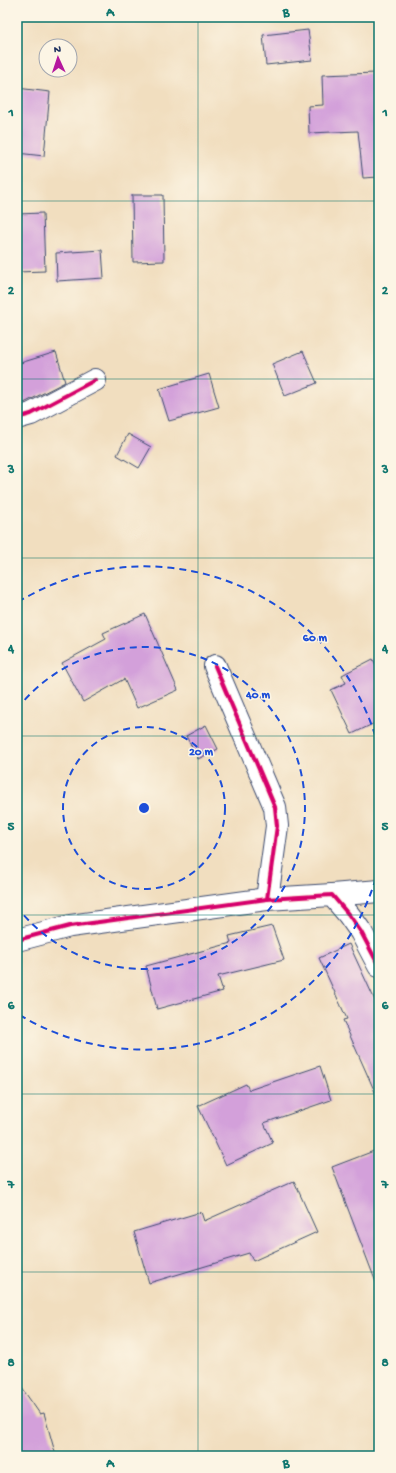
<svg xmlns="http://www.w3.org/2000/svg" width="396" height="1473" font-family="'Gochi Hand',sans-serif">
	<rect width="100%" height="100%" fill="#fcf5e5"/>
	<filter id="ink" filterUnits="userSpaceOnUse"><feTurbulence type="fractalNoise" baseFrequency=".025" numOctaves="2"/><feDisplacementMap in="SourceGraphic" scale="8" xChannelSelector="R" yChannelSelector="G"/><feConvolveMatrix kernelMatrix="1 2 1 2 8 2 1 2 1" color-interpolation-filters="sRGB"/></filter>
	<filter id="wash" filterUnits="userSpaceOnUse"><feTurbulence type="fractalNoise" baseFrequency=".012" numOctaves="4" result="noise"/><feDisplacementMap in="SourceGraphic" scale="16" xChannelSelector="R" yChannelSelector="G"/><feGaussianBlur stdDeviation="0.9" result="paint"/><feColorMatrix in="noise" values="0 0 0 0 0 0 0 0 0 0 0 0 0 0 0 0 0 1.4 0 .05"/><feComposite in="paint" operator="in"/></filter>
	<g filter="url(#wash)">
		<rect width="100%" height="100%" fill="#f1debf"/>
		<g id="blocks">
			<g fill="#d3a0da">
				<path d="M 308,30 L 312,60 L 266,65 L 263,35 Z"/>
				<path d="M 376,73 L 379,177 L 363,178 L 358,131 L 309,133 L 308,106 L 323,105 L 322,75 Z"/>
				<path d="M 17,88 L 50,92 L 44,156 L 17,153 Z"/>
				<path d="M 132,195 L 163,195 L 164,261 L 133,262 Z"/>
				<path d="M 43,213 L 45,271 L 17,272 L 17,214 Z"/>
				<path d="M 102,250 L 104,278 L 57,281 L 56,253 Z"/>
				<path d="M 303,351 L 317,383 L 285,396 L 272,364 Z"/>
				<path d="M 56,352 L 65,382 L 26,402 L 17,405 L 17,364 Z"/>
				<path d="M 209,374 L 219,407 L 169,421 L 159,389 Z"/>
				<path d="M 128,434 L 151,447 L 139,468 L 117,455 Z"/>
				<path d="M 145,614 L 178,690 L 137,708 L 124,679 L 83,702 L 62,663 L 106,639 L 103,633 Z"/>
				<path d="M 373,659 L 379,671 L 379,721 L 352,734 L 331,690 L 346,683 L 342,675 Z"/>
				<path d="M 206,725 L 218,749 L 198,759 L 186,736 Z"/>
				<path d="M 272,926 L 284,960 L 218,976 L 223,991 L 157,1009 L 146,966 L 231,943 L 229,936 Z"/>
				<path d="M 349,944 L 379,1009 L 379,1101 L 343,1020 L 347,1019 L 319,958 Z"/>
				<path d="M 320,1066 L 331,1100 L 264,1123 L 273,1143 L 226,1165 L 198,1106 L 246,1084 L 249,1090 Z"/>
				<path d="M 379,1149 L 379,1285 L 377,1285 L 332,1167 Z"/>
				<path d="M 294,1181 L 317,1232 L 253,1261 L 249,1253 L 149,1283 L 134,1232 L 201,1212 L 204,1221 Z"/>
				<path d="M 17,1381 L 40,1414 L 44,1413 L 56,1456 L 17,1456 Z"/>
			</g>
		</g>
	</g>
	<g filter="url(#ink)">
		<use href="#blocks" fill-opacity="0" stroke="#3b496d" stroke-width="1"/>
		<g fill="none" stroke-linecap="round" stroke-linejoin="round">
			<defs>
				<g id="street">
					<path d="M 17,418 L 31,414 L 95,380"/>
					<path d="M 215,666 L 275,807 L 277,826 L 267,899"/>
					<path d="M 332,895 L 379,891"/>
					<path d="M 17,940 L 70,926 L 267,899 L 332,895 L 349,915 L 361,932 L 379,966"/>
				</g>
			</defs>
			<use href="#street" stroke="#3b496d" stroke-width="24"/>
			<use href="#street" stroke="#fff" stroke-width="22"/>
			<defs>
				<g id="cycleway">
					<path d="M 17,418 L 31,414 L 95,380"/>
					<path d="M 215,666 L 275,807 L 277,826 L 267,899"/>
					<path d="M 17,940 L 70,926 L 267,899 L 332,895 L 349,915 L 361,932 L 379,966"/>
				</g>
			</defs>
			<use href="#cycleway" stroke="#fcf5e5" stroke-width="6"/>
			<use href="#cycleway" stroke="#d6006c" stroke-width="4"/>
		</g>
	</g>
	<path fill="none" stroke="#0f766e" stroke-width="1" stroke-opacity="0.55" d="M 198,17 L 198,1456M 17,201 L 379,201M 17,379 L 379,379M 17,558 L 379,558M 17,736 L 379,736M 17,915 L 379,915M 17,1094 L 379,1094M 17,1272 L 379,1272"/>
	<g fill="none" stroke="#1d4ed8" stroke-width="2" stroke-dasharray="7 5">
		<circle cx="144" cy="808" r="81"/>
		<path d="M17 709A161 161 0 1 1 17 907"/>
		<path d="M379 867A242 242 0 0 1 18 1014M18 602A242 242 0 0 1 379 749"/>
	</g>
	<circle cx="144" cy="808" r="6" fill="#1d4ed8" stroke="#fcf5e5" stroke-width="2"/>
	<g font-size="12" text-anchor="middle" font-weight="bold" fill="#1d4ed8" stroke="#fcf5e5" stroke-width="3" stroke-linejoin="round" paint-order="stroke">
		<text x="315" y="641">60 m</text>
		<text x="258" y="698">40 m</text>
		<text x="201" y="755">20 m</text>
	</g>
	<rect width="396" height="1473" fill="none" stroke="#fcf5e5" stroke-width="44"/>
	<g transform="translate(58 58) rotate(357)"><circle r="19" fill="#fcf5e5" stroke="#a2a6af"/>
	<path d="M0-3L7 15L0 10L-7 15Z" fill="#b5179e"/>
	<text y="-6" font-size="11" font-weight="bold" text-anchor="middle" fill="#1b2f5e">N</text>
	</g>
	<rect x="22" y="22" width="352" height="1429" fill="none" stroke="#0f766e" stroke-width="1.5"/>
	<g font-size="13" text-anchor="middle" font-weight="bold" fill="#0f766e">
		<text x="110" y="16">A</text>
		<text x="286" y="16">B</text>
		<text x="11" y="116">1</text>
		<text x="385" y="116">1</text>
		<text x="11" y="294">2</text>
		<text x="385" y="294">2</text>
		<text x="11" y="473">3</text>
		<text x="385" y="473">3</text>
		<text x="11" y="652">4</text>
		<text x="385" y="652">4</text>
		<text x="11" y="830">5</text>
		<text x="385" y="830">5</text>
		<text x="11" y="1009">6</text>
		<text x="385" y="1009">6</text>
		<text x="11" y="1188">7</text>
		<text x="385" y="1188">7</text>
		<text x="11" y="1366">8</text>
		<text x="385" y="1366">8</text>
		<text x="110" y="1467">A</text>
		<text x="286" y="1467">B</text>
	</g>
</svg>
